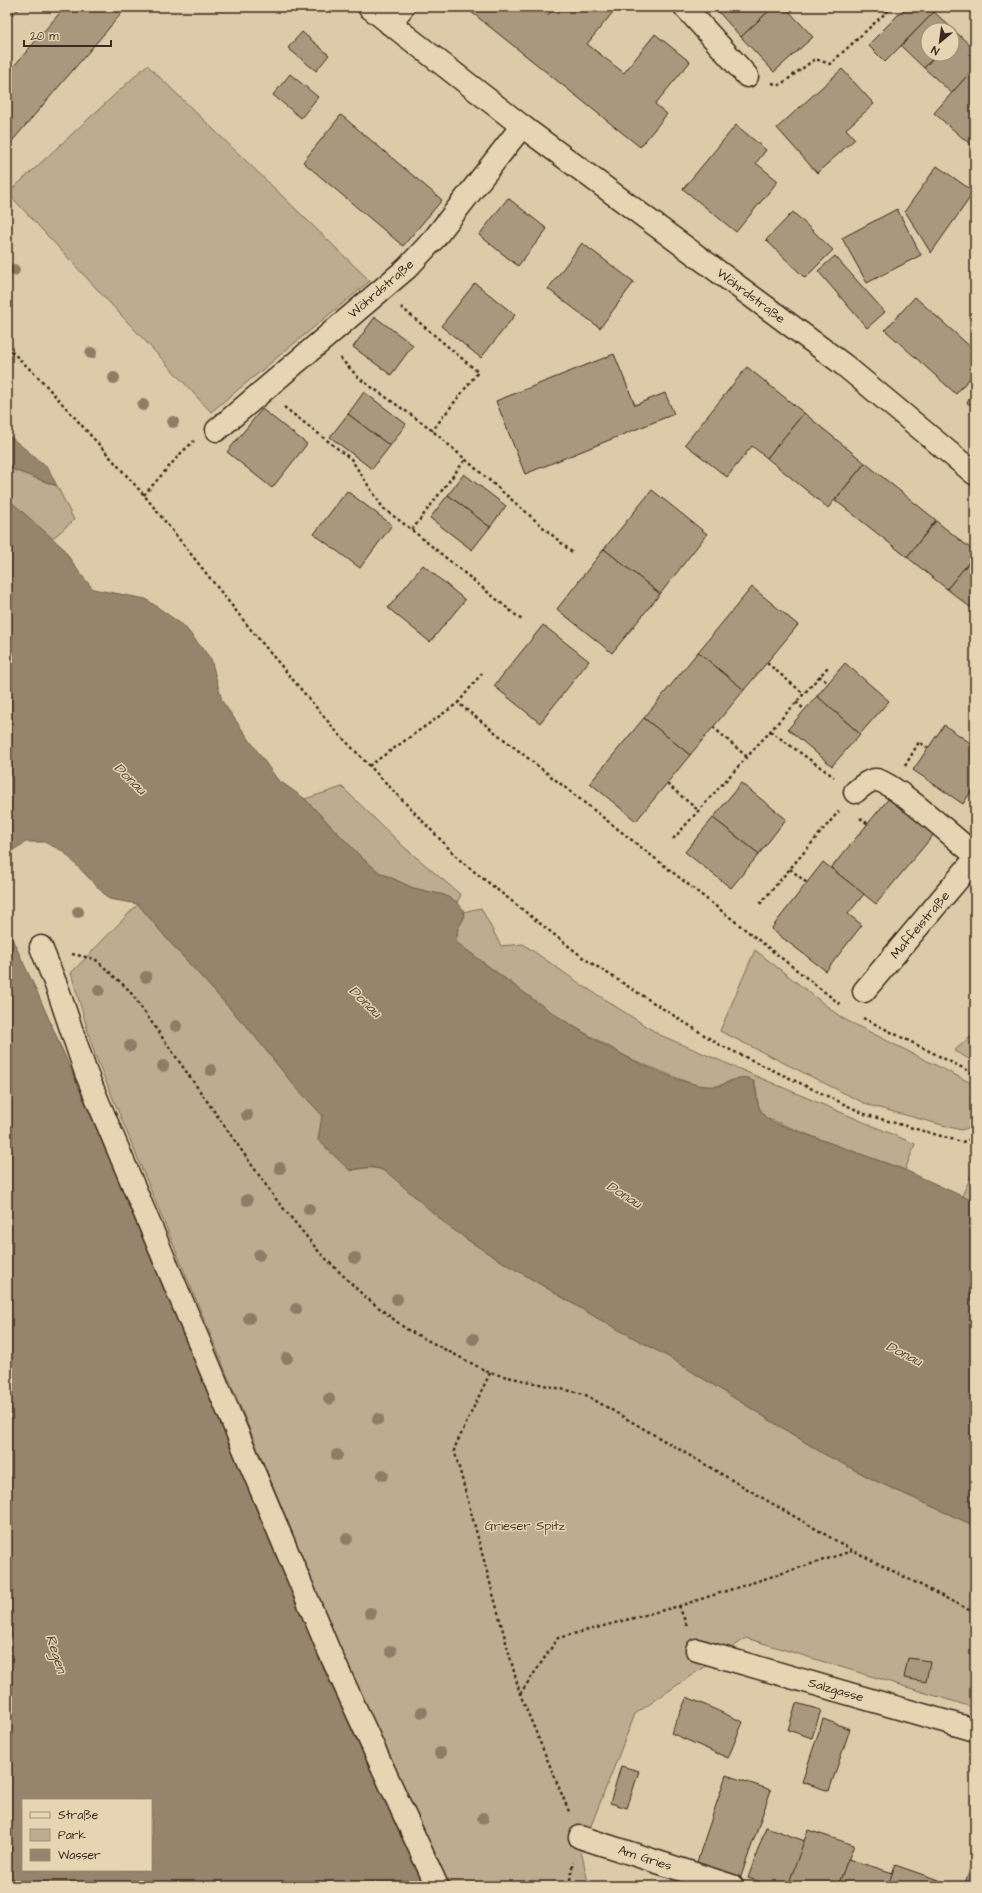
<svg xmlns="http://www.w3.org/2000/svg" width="982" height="1893" font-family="'Architects Daughter',sans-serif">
	<rect width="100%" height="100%" fill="#dccaa9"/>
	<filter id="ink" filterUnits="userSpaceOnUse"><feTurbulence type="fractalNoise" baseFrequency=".025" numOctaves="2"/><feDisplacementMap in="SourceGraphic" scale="8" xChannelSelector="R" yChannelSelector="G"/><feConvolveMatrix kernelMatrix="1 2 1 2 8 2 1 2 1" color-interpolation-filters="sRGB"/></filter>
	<g filter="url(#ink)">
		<g fill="#beac90" stroke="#7c6b57">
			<path d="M 147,65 L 370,281 L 211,412 L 8,193 Z"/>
			<path d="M 7,464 L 14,470 L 57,486 L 74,520 L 52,539 L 7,498 Z"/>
			<path d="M 342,787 L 404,847 L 461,895 L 457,902 L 444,895 L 413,888 L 379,872 L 362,858 L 305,799 Z"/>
			<path d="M 138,904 L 168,940 L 253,1034 L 292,1083 L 323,1115 L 318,1140 L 351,1171 C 364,1167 376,1166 388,1173 L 466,1239 L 486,1252 L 597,1318 L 667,1356 L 824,1454 L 878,1482 L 975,1526 L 975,1708 L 746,1638 L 635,1714 L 581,1851 L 589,1886 L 448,1886 L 340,1648 L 95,1055 L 71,973 Z"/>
			<path d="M 481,908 L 501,946 L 523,944 L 582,985 L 660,1035 L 915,1144 L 905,1170 L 819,1139 L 764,1117 L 758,1105 L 756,1087 L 754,1081 L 732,1080 L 717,1087 L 697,1086 L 629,1058 L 554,1015 L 456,942 L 458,928 L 463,920 L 463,912 Z"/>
			<path d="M 755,950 L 842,1018 L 975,1085 L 975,1126 L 961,1130 L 868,1105 L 720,1031 Z"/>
			<path d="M 975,1033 L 975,1062 L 954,1051 Z"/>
			<path d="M 975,1167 L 975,1202 L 962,1196 Z"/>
		</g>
		<g fill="#96846c" stroke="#72604d" fill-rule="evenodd">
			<path d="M 7,434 L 48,468 L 57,486 L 14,470 L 7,464 Z"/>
			<path d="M 7,498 L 62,547 L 79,572 L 93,589 L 146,599 L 184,626 L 211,659 L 222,701 L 277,779 L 305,799 L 362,858 L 379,872 L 413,888 L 444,895 L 457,902 L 463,909 L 464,917 L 463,920 L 458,928 L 456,942 C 527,995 593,1048 677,1079 C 690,1083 702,1087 716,1086 C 727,1086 738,1073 750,1079 C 761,1085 750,1109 772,1122 L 905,1170 L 975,1202 L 975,1526 L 878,1482 L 824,1454 L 667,1356 L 597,1318 L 486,1252 L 448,1226 L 388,1173 L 381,1169 L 371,1167 L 349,1170 L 318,1140 L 322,1115 L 292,1083 L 253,1034 L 168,940 L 138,904 L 109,899 L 63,851 L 44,842 L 26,842 L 13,850 L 7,856 Z"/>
			<path d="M 7,928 L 37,992 L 148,1246 L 425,1886 L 7,1886 ZM 23,1800 L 151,1800 L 151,1870 L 23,1870 Z"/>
		</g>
		<g fill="#aa987e" stroke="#3b2a1e">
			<path d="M 65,7 L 127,7 L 7,147 L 7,74 Z"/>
			<path d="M 465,7 L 538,7 L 548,15 L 554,7 L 617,7 L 587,44 L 624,73 L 655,34 L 690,62 L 655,104 L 667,114 L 640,147 Z"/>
			<path d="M 714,7 L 773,7 L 741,37 Z"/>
			<path d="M 773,7 L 785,7 L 813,37 L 774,72 L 741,37 Z"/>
			<path d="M 906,7 L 939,7 L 885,62 L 868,45 Z"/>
			<path d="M 934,12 L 957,33 L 952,38 L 952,30 L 928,30 L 928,54 L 937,54 L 924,68 L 901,46 Z"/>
			<path d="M 302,32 L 329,55 L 316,71 L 288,48 Z"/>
			<path d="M 957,33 L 975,50 L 975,67 L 952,93 L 924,68 L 937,54 L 952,54 L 952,38 Z"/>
			<path d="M 975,67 L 975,143 L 972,146 L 934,113 Z"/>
			<path d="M 842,69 L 874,104 L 846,129 L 855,139 L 817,173 L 777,128 Z"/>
			<path d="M 290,74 L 318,97 L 301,118 L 273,95 Z"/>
			<path d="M 341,115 L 442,200 L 403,246 L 303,162 Z"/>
			<path d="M 736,125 L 766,150 L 756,163 L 778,181 L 736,232 L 683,189 Z"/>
			<path d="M 937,166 L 974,192 L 931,253 L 905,211 Z"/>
			<path d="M 508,198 L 547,229 L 518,266 L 479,235 Z"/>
			<path d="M 897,209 L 921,255 L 867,283 L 842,238 Z"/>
			<path d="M 793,212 L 833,250 L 805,278 L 766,240 Z"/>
			<path d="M 582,243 L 634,282 L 600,328 L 548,289 Z"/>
			<path d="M 835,256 L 885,312 L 867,328 L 818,271 Z"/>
			<path d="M 475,283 L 515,315 L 481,358 L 441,326 Z"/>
			<path d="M 915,297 L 975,351 L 975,372 L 956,394 L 885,330 Z"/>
			<path d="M 375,317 L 413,345 L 391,375 L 353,347 Z"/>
			<path d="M 614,354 L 635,405 L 665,393 L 674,414 L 525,474 L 496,401 Z"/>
			<path d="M 747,367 L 804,413 L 767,458 L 752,446 L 727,477 L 685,444 Z"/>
			<path d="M 975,389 L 975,407 L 967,403 Z"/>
			<path d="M 364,392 L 406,424 L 390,446 L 348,414 Z"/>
			<path d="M 262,409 L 307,444 L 272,488 L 227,452 Z"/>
			<path d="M 804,413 L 865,463 L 828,508 L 767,458 Z"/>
			<path d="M 348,414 L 390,446 L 372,469 L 330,437 Z"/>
			<path d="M 865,463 L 936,520 L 907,557 L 835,500 Z"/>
			<path d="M 464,474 L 506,506 L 490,527 L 448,495 Z"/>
			<path d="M 652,490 L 707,534 L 660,594 L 604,549 Z"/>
			<path d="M 347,491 L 392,525 L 360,568 L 314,534 Z"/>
			<path d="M 448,495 L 490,527 L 472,550 L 430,518 Z"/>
			<path d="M 936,521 L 975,552 L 975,555 L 947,589 L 907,557 Z"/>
			<path d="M 604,549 L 660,594 L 612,653 L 557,609 Z"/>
			<path d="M 975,555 L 975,611 L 947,589 Z"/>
			<path d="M 423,565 L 465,600 L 430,642 L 388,608 Z"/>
			<path d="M 752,587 L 798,625 L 744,690 L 698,652 Z"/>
			<path d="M 543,625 L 589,661 L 540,723 L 494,686 Z"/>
			<path d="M 698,652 L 744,690 L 690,755 L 644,718 Z"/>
			<path d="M 845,663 L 889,701 L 860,734 L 817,696 Z"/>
			<path d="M 817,696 L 860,734 L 832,766 L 788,729 Z"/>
			<path d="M 644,718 L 690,755 L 636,821 L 590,783 Z"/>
			<path d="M 944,725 L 975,746 L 975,785 L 963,804 L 913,770 Z"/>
			<path d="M 741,783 L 786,819 L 759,854 L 713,818 Z"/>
			<path d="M 890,797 L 935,833 L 876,904 L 831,868 Z"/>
			<path d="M 713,818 L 759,854 L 731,888 L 685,852 Z"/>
			<path d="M 823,862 L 864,894 L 848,914 L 862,925 L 826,971 L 771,929 Z"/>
			<path d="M 908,1658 L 930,1661 L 926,1682 L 904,1678 Z"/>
			<path d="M 687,1697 L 743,1722 L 728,1758 L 671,1733 Z"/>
			<path d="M 796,1703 L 821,1710 L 812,1738 L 788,1730 Z"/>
			<path d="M 823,1719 L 850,1729 L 829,1791 L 802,1782 Z"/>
			<path d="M 621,1766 L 639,1771 L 627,1808 L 610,1803 Z"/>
			<path d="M 726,1775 L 771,1790 L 740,1879 L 696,1865 Z"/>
			<path d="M 766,1827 L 805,1841 L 788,1886 L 774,1886 L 748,1878 Z"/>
			<path d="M 808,1830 L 854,1845 L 838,1886 L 788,1886 Z"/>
			<path d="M 975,1854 L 975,1886 L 964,1886 Z"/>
			<path d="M 848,1859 L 893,1873 L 888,1886 L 838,1886 Z"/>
			<path d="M 895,1865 L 950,1884 L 949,1886 L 888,1886 Z"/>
		</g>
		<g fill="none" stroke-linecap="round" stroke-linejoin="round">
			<defs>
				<g id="minor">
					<path d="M 369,7 L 522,126 L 844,365 L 975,474"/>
					<path d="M 685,7 L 747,76"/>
					<path d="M 390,24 L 403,7"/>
					<path d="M 217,430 L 407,268 L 434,239 L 522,126"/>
					<path d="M 855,792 C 861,787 868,780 876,780 C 892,781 959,842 975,855"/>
					<path d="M 41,947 L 58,990 L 86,1073 L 329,1651 L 437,1886"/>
					<path d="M 864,991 L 975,859"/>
					<path d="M 697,1650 L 975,1730"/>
					<path d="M 580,1837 L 732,1886"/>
				</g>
			</defs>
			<use href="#minor" stroke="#3b2a1e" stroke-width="25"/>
			<g stroke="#3b2a1e" stroke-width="2.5" stroke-dasharray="3 3" stroke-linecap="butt">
				<path d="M 7,18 L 20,7"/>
				<path d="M 772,83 L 780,85 L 815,59 L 830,64 L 892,7"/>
				<path d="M 401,307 L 478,372 L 432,431"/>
				<path d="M 7,347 L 42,381 L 144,495 L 252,631 L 336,731 L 461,861 L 585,959 L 720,1045 L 867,1115 L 962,1142 L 975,1138"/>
				<path d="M 340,358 L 360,379 L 427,426 L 574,554"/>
				<path d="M 284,407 L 351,459 L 383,508 L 412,530 L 523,621"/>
				<path d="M 144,495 L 181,453 L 194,441"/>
				<path d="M 412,530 L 465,460"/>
				<path d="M 767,663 L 804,694"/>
				<path d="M 482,673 L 458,703 L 841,1005"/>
				<path d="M 819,676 L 828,683"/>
				<path d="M 796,702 L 805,710"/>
				<path d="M 713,727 L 747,757"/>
				<path d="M 770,731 L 834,777"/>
				<path d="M 369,766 L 458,703"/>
				<path d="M 905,766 L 919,742 L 928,748"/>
				<path d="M 667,784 L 699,811"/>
				<path d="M 860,818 L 868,824"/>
				<path d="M 673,839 L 828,667"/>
				<path d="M 790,869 L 807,883"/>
				<path d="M 760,904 L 839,811"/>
				<path d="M 72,954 L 95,959 L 129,990 L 275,1198 L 320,1253 L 363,1295 L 406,1329 L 490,1373 L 584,1394 L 852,1550 L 975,1613"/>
				<path d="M 863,1018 L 975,1074"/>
				<path d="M 490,1373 L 454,1449 L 520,1694 L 570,1814"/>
				<path d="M 679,1606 L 687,1626"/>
				<path d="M 520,1694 L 558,1638 L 679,1606 L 852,1551"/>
				<path d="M 569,1886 L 573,1862"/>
			</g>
			<use href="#minor" stroke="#e6d4b2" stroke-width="22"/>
		</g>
		<g fill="#8e7d66">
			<circle cx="14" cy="270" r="6"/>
			<circle cx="91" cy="353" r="6"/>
			<circle cx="114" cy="378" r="6"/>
			<circle cx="143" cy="405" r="6"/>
			<circle cx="173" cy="422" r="6"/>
			<circle cx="78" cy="912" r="6"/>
			<circle cx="146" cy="977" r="6"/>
			<circle cx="99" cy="990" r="6"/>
			<circle cx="176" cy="1026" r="6"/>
			<circle cx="130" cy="1046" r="6"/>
			<circle cx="163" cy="1066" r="6"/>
			<circle cx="211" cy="1070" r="6"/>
			<circle cx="247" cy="1115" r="6"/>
			<circle cx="280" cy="1168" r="6"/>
			<circle cx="247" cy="1200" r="6"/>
			<circle cx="309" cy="1209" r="6"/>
			<circle cx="259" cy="1255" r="6"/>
			<circle cx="355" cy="1258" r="6"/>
			<circle cx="397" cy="1299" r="6"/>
			<circle cx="296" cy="1309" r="6"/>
			<circle cx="249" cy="1318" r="6"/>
			<circle cx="473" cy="1339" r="6"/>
			<circle cx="287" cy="1358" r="6"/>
			<circle cx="329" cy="1399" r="6"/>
			<circle cx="378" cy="1419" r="6"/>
			<circle cx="337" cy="1455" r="6"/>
			<circle cx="383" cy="1475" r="6"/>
			<circle cx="347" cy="1539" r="6"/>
			<circle cx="370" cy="1613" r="6"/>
			<circle cx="391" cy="1651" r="6"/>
			<circle cx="422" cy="1712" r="6"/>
			<circle cx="440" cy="1753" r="6"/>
			<circle cx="483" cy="1818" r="6"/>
		</g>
	</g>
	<g text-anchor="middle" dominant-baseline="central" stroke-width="3" stroke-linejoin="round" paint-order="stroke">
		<g font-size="13" fill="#3b2a1e" stroke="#e6d4b2">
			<text transform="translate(381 289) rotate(-41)">Wöhrdstraße</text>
			<text transform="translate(751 296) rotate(37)">Wöhrdstraße</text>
			<text transform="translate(920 925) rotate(-50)">Maffeistraße</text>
			<text transform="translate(836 1690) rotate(16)">Salzgasse</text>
			<text transform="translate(645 1858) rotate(18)">Am Gries</text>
		</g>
		<g font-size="13" fill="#4f3e2f" stroke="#e6d4b2">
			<text x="525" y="1526">Grieser Spitz</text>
		</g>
		<g font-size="14" font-style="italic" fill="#524032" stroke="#e6d4b2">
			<text transform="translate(130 779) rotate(44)">Donau</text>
			<text transform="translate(365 1002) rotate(44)">Donau</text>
			<text transform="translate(624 1195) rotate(32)">Donau</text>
			<text transform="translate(904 1354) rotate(27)">Donau</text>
			<text transform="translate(56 1654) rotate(72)">Regen</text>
		</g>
	</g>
	<rect width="982" height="1893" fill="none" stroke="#e6d4b2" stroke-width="24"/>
	<rect x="12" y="12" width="958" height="1869" fill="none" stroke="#3b2a1e" stroke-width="1.5" filter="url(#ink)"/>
	<rect x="22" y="1799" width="130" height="72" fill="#e6d4b2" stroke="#a29077"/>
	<rect x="30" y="1812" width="20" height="6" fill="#e6d4b2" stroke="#a29077"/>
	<text x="58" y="1819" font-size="12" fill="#3b2a1e">Straße</text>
	<rect x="30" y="1829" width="20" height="12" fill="#beac90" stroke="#a29077"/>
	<text x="58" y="1839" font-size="12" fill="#3b2a1e">Park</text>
	<rect x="30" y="1849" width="20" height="12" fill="#96846c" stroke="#a29077"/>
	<text x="58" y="1859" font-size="12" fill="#3b2a1e">Wasser</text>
	<g transform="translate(940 42) rotate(209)"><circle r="19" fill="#e6d4b2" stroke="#a29077"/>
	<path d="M0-3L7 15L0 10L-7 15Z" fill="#3b2a1e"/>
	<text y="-6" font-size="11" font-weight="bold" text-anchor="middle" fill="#3b2a1e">N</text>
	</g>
	<path d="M24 40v6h87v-6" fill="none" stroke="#3b2a1e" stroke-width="2"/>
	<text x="30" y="40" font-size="12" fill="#3b2a1e" stroke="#e6d4b2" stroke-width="3" paint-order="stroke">20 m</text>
</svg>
